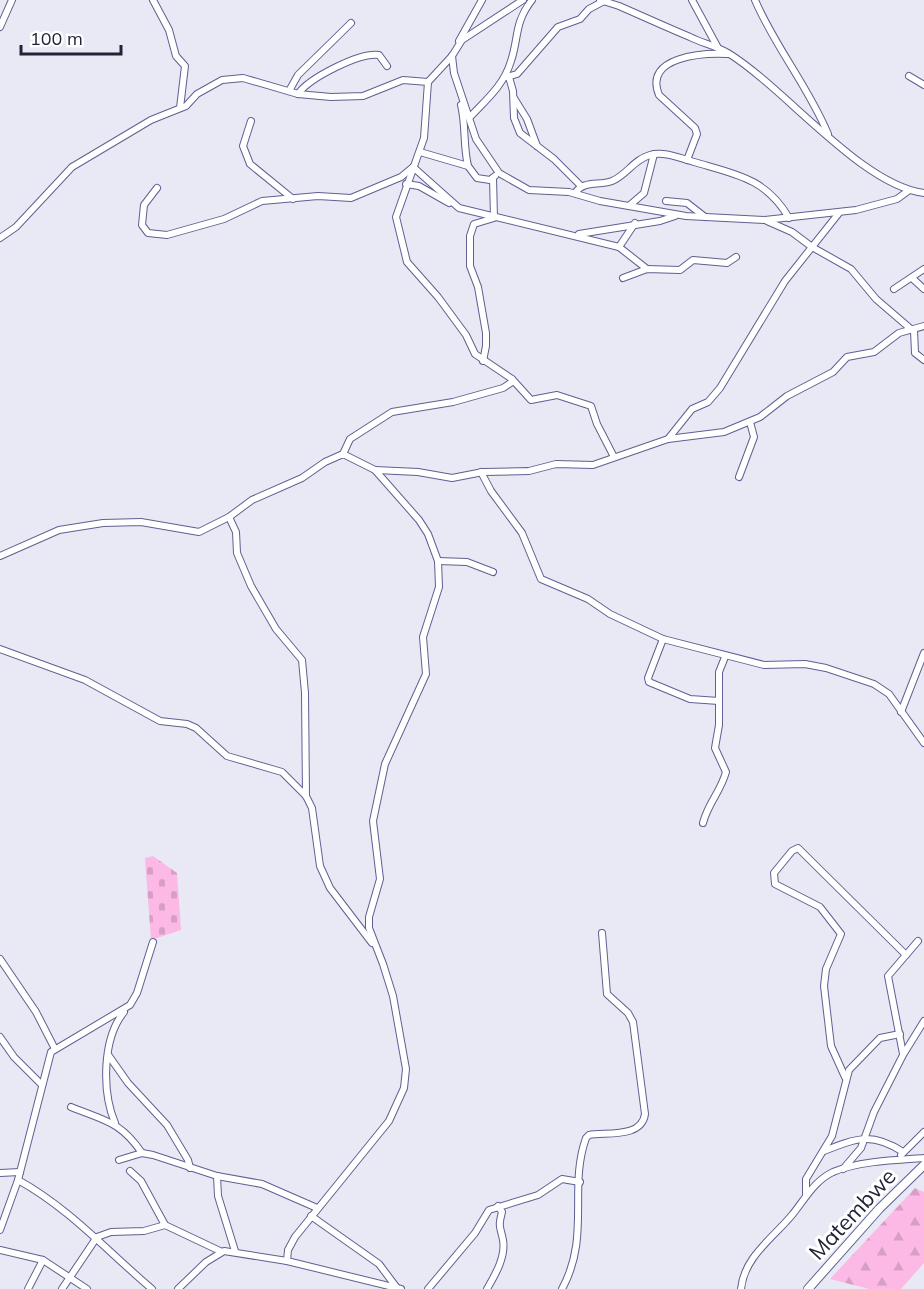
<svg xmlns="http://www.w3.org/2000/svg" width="924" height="1289" font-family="Mulish,sans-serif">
	<defs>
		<pattern id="forest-firs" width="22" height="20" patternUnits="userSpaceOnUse" patternTransform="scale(1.5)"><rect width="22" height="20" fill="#fcb9e5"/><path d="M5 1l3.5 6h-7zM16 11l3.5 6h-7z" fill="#d89fc5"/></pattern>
		<pattern id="cemetery-stones" width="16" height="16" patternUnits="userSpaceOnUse" patternTransform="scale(1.5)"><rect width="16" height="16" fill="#fcb9e5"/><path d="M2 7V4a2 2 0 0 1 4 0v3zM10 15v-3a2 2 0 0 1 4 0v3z" fill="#d89fc5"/></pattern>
	</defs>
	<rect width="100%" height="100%" fill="#e8e9f5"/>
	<path fill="url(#forest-firs)" d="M 915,1188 L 924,1192 L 924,1263 L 901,1289 L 869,1289 L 830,1279 Z"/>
	<path fill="url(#cemetery-stones)" d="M 153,856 L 177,873 L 181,930 L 151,940 L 145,858 Z"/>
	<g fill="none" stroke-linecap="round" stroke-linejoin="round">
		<defs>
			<g id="street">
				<path d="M 153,0 L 169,30 L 176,56 L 185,66 L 180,108"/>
				<path d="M 600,0 L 619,6 C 642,16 666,27 690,37 C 702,43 716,46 728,53 C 785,88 861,185 924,193"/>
				<path d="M 692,0 L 718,48"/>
				<path d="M 755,0 C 775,47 808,86 828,134"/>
				<path d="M 0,27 L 12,0"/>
				<path d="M 459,41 L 482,0"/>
				<path d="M 452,56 L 454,73 L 476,139 L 499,173 L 529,190 L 569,192 L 600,201 L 686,216 L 765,220 L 856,210 L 897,199 L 908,191"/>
				<path d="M 909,76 L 924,85"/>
				<path d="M 507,77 L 517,74 L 558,27 L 580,19 L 589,9 L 604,1"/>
				<path d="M 509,77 L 513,91 L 514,118 L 520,133 L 554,159 L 581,186"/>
				<path d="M 289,91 L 298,75 L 351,23"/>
				<path d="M 298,94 C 309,78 360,52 379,55 L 387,66"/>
				<path d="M 514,98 L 527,119 L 537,146"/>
				<path d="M 461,105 C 466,125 463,145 468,166"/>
				<path d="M 470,117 C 486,100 504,85 511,61 C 519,37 514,23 532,0"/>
				<path d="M 251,121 L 243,146 L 250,164 L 293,199"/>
				<path d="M 420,152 L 468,166 L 477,178 L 490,180 L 495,176"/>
				<path d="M 687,160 L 697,134 L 695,128 L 659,95 C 643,56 704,53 727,54"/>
				<path d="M 406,184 L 419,186 L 449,203"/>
				<path d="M 157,188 L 144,205 L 142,225 L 148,233 L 167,235 L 224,219 L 262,201 L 318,196 L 351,198 L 401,177 L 413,167 L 459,208 L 619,247 L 647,269"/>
				<path d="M 575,193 C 584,180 598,186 612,181 C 627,175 633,160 650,155 C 665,151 679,158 694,162 C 735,174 766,178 789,218"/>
				<path d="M 666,201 L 687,203 L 705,217"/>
				<path d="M 630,205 L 644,193 L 654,154"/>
				<path d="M 767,221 L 792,232 L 812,247 L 851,269 L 876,299 L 912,330"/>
				<path d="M 579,234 L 660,221 L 675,216"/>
				<path d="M 0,238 L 16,227 L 72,167 L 151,120 L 186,106 L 197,94 L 222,80 L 243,78 L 298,94 L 331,97 L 363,96 L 403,80 L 428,82"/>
				<path d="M 619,247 L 635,223"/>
				<path d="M 623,278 L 647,269 L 680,270 L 693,260 L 727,263 L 736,257"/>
				<path d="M 912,278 L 924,289"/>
				<path d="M 894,289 L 924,269"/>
				<path d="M 914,330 L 915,353 L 924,360"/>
				<path d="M 483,361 L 486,346 L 486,333 L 478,287 L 470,266 L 470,236 L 474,224 L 494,218 L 493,178"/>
				<path d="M 512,379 L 531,400 L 557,395 L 591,406 L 597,424 L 614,457"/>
				<path d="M 668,439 L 692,409 L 708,402 L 720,388 L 785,281 L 839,213"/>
				<path d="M 343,454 L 350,439 L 392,412 L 453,402 L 503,388 L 512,382 L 512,379 L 475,354 L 466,335 L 438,297 L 407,262 L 396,217 L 424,138 L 428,82 L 452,56 L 462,40 L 523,0"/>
				<path d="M 375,470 L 418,472 L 452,478 L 483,472 L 529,471 L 556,464 L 593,465 L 668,439 L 724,432 L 760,417 L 787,396 L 833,372 L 847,357 L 874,352 L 899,333 L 924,326"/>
				<path d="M 481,472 L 491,491 L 522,533 L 541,579 L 588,599 L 610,614 L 663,639 L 764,665 L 805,664 L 826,668 L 874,684 L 889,694 L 924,743"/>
				<path d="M 739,477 L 754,437 L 750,422"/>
				<path d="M 229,517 L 236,532 L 237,553 L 251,586 L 276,629 L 302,660 L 305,693 L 306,796"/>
				<path d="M 0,556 L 59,530 L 103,523 L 141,522 L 199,532 L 229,517 L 252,500 L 302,478 L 325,462 L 343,454 L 375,470 L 419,520 L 428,534 L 438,561 L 439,587 L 423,637 L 426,674 L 385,764 L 373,821 L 380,879 L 369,917 L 369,928 L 383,964 L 393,996 L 406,1069 L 404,1088 L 389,1121 L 295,1237 L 288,1250 L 287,1261"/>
				<path d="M 438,561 L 467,562 L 493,572"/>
				<path d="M 663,639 L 648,678 L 649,682 L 690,699 L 719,701"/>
				<path d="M 0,649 L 85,680 L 160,721 L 187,724 L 196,728 L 227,756 L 282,772 L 306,796 L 312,808 L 320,866 L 330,888 L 372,943"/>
				<path d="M 901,712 L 924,653"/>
				<path d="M 703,823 C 708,803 720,793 726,772 L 715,748 L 719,725 L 719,672 L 725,657"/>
				<path d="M 0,959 L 36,1012 L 55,1049"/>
				<path d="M 0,1037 L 14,1057 L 42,1085"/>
				<path d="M 903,1054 L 888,976 L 918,941"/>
				<path d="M 109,1056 L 128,1083 L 167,1125 L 188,1160 L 190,1168"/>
				<path d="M 845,1077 L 831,1046 L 824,986 L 826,969 L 841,934 L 820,907 L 775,884 L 774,873 L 792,851 L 798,848 L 906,955"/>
				<path d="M 71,1107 C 105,1121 120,1121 142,1153"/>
				<path d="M 115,1123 C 102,1092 102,1039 124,1012"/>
				<path d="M 824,1151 C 857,1138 872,1132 903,1152"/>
				<path d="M 901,1155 L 924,1132"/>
				<path d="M 119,1160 L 142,1153 L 153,1155 L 217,1176 L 262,1184 L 317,1208"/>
				<path d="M 843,1169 L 861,1148 L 874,1112 L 903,1055 L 924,1021"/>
				<path d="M 130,1171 L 141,1181 L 165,1225 L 220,1251"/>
				<path d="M 0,1173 L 20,1172"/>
				<path d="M 217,1176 L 218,1196 L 235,1251"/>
				<path d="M 18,1180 C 69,1208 107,1251 152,1289"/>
				<path d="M 806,1194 L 806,1179 L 832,1136 L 849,1070 L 880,1038 L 900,1034"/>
				<path d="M 311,1216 L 379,1264 L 397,1288"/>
				<path d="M 0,1230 L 18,1180 L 51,1052 L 130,1005 L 137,993 L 153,942"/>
				<path d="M 0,1250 L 43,1260 L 87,1289"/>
				<path d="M 28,1289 L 43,1260"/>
				<path d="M 62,1289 L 97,1237 L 111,1232 L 144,1231 L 165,1225"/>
				<path d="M 178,1289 L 206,1262 L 224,1251 L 287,1261 L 401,1289"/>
				<path d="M 428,1289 L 475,1233 L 489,1210 L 538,1195 L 562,1179 L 580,1182"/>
				<path d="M 487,1289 C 495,1275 506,1257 503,1240 C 500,1225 498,1228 502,1212 L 498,1206"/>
				<path d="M 562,1289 C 591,1236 568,1188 586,1138 L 589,1135 C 607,1132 642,1138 645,1114 L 633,1022 L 628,1013 L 607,994 L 602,933"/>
				<path d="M 741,1289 C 744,1257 773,1238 792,1215 C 805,1199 814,1181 833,1172 C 859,1161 896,1160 924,1158"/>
			</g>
			<path id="secondary" d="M 808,1289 L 879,1209 L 924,1165"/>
		</defs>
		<use href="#street" stroke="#5d6091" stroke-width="8"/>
		<use href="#secondary" stroke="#5d6091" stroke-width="10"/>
		<use href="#street" stroke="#fff" stroke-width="6"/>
		<use href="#secondary" stroke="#fff" stroke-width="8"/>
	</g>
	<g text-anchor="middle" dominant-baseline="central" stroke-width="6" stroke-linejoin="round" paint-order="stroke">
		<g font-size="22" fill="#212338" stroke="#fff">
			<text transform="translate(852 1214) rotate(-47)">Matembwe</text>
		</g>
	</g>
	<path d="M21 45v9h100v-9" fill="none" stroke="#212338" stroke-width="3"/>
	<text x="30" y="45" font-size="18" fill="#212338" stroke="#ffffff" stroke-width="4.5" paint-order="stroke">100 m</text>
</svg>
